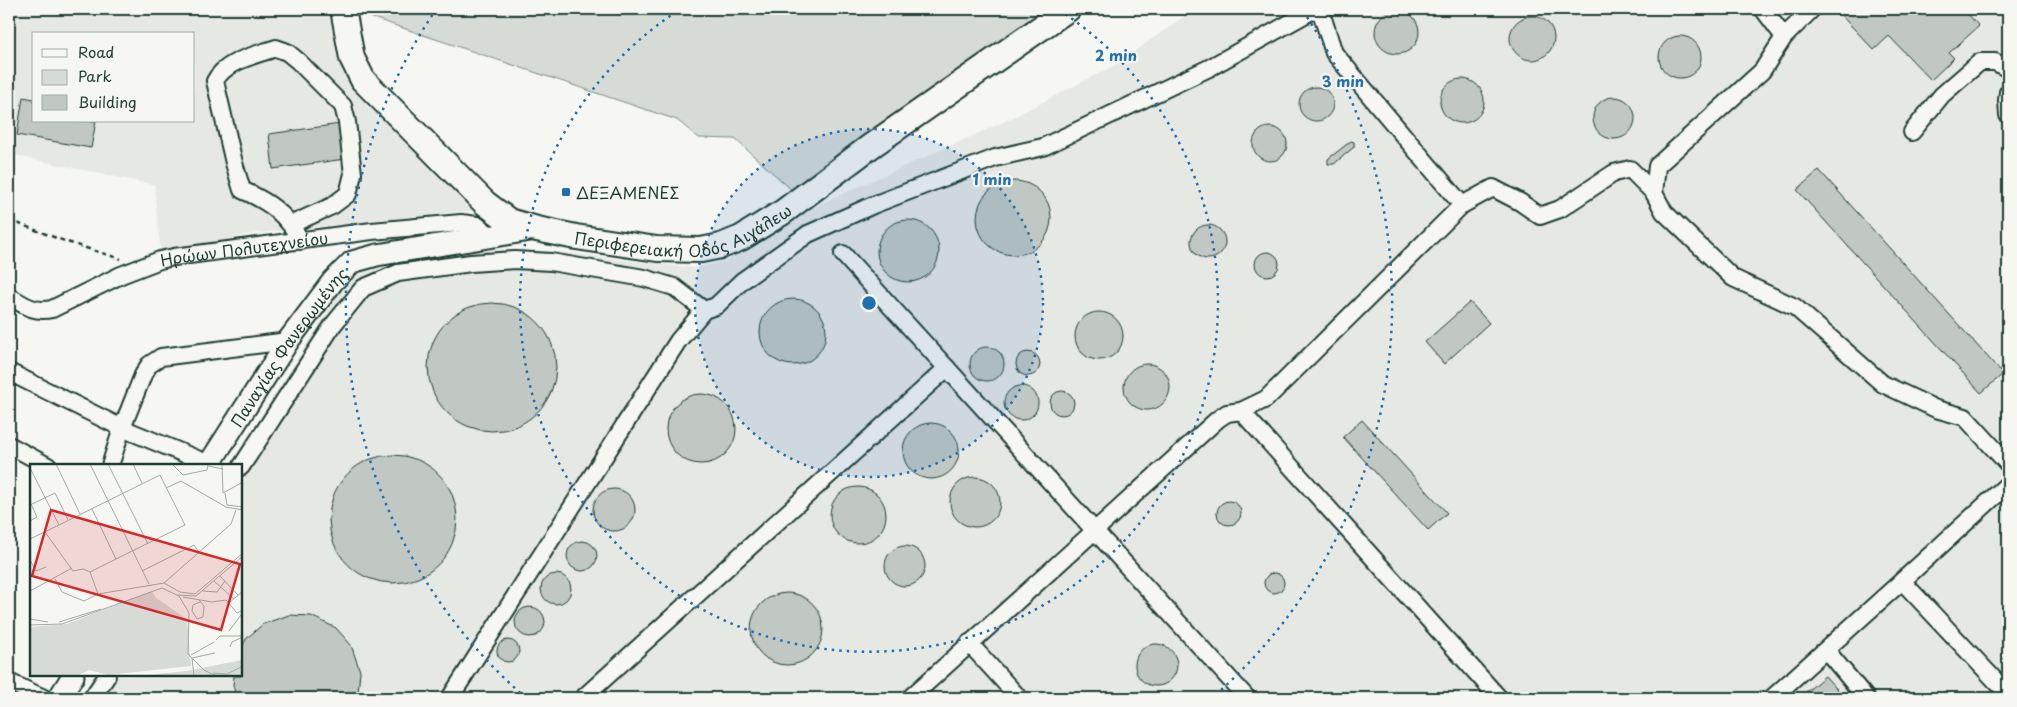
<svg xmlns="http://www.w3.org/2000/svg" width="2017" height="707" font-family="'Playpen Sans',sans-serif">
	<rect width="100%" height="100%" fill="#f6f6f2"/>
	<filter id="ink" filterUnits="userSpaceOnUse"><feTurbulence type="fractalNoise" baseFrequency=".02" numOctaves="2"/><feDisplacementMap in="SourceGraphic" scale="10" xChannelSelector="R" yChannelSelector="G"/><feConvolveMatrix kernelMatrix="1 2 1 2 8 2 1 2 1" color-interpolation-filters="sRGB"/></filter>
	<g filter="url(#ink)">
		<g fill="#e6e8e4" fill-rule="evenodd">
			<path d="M 9,9 L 334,9 L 347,58 L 478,210 L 250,234 L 161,254 L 154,185 L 9,154 ZM 34,34 L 194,34 L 194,121 L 34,121 Z"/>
			<path d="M 1195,9 L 2008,9 L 2008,698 L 79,698 L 93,676 L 241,676 L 241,466 L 229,466 L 343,287 L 361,271 L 388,261 L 488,249 L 548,251 L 694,268 L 726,261 L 784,228 L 820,204 L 1008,120 L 1115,65 Z"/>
		</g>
		<path fill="#d6dbd6" stroke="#7a8c85" d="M 366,9 L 1046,9 L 952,75 L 794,192 L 735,139 L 699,138 L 677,120 L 367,16 Z"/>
		<g fill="#c1c8c3" stroke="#1f3d34">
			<path d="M 1840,9 L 1963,9 L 1979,26 L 1949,53 L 1954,58 L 1931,80 L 1889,36 L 1874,50 L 1837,11 Z"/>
			<circle cx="1397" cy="32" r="22"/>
			<circle cx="1532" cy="38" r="22"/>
			<circle cx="1680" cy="57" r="21"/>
			<circle cx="1462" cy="101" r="22"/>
			<circle cx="1316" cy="104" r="17"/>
			<path d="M 23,97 L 34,99 L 34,121 L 96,121 L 91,148 L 17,135 Z"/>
			<circle cx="1614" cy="118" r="21"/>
			<path d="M 340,124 L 345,159 L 273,169 L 269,134 Z"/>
			<circle cx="1270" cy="144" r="17"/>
			<path d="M 1351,141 L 1354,142 L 1354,147 L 1334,164 L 1328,164 L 1328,159 Z"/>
			<path d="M 1819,170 L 2003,374 L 1981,393 L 1797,190 Z"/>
			<circle cx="1014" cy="218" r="37"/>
			<circle cx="908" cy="251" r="31"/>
			<circle cx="1208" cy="242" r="17"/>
			<circle cx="1267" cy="264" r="12"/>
			<circle cx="793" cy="332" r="33"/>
			<path d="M 1470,302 L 1489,323 L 1444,364 L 1425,342 Z"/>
			<circle cx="492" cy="367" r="64"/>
			<circle cx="1099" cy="336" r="24"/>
			<circle cx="987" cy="364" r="17"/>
			<circle cx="1028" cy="364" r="12"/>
			<circle cx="1147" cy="387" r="23"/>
			<circle cx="1021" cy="403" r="17"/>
			<circle cx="1062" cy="403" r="12"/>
			<circle cx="701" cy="429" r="35"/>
			<path d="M 1362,420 L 1447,513 L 1428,530 L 1343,437 Z"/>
			<circle cx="931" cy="451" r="28"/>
			<circle cx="393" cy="519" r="64"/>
			<circle cx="975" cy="502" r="25"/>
			<circle cx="858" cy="515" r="28"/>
			<circle cx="614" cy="510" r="21"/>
			<circle cx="1229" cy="513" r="12"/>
			<circle cx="582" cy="556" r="15"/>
			<circle cx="905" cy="566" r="20"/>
			<circle cx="1274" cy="583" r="10"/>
			<circle cx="556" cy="589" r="15"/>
			<circle cx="787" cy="629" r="36"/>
			<circle cx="530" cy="622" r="15"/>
			<path d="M 289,615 L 311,616 L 336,628 L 351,645 L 360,671 L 358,693 L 356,698 L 237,698 L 233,686 L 234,676 L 241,676 L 241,649 L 246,639 L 263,624 Z"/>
			<circle cx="508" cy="651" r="11"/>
			<circle cx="1156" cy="665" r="21"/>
			<path d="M 1825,676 L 1845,698 L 1799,698 Z"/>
		</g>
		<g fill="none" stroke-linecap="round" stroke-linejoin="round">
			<defs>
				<g id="minor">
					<path d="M 1763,9 L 1784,37"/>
					<path d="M 2008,92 L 2007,100 L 2008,115"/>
					<path d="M 1912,132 L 1942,95 L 1980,62 L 1995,62 L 2008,69"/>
					<path d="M 1654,193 L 1657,166 L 1762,71 L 1784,37 L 1812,9"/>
					<path d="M 1462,205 L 1493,188 L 1520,202 L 1540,216 L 1560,209 L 1614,173 L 1630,169 L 1654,193 L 1664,212 L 1733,278 L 1795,307 L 1883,384 L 1936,409 L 1965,417 L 2008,464"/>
					<path d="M 292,224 L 332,206 L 348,194 L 353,174 L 347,122 L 343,106 L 298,61 L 287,52 L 276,48 C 256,55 225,61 215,81 L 234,163 L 242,190 C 270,202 286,214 301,241"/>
					<path d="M 843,254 L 1247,698"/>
					<path id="s1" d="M 9,296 C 24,305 34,313 52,309 L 121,275 L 160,260 L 174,257 L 372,231 L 461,223 L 477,225 L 490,235"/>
					<path d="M 9,372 L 122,428 L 209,464"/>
					<path d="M 1241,411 L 1266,399 L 1462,205 L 1334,53 L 1320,9"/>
					<path d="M 9,445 L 48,466"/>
					<path d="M 110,466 L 122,428 L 143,375 L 149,365 L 161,357 L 288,341"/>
					<path d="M 241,467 L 333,325 L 363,288 L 398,273 L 471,263 L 515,260 L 551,262 L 644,278 L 674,287 L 704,310 L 716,306 L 742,281 L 808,234 L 873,205 L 995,158 L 1043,147 L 1209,68 L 1315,9"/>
					<path d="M 2008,484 L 1902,581 L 2008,694"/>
					<path d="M 969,643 L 1019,698"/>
					<path d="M 1826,650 L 1866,698"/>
					<path d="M 9,682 L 44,698"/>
					<path d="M 92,698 L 107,676"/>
					<path d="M 450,698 L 678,341 L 704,310"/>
					<path d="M 583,698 L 947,368"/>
					<path d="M 910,698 L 1218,419 L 1227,413 L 1241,411 L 1499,698"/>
					<path d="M 1772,698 L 1902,581"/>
				</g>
				<g id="major">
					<path id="s2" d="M 208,466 L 288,341 L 333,281 L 352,262 L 377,255 L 536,229"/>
					<path d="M 59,698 L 73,676"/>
				</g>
				<g id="highway">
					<path id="s3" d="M 343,9 L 352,58 L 363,80 L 485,203 L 509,221 L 537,229 L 576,237 L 657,249 L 701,250 L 721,246 L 741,238 L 783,212 L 871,146 L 1068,9"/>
				</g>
			</defs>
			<use href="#minor" stroke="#1f3d34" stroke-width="20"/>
			<use href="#major" stroke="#1f3d34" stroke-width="25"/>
			<use href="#highway" stroke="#1f3d34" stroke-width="28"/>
			<path stroke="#1f3d34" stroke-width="2.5" stroke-dasharray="5 4" stroke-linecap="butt" d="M 9,220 L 67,242 L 121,259"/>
			<use href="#minor" stroke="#f6f6f2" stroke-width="16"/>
			<use href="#major" stroke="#f6f6f2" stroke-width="21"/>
			<use href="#highway" stroke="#f6f6f2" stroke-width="24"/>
		</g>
	</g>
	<circle cx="869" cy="303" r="174" fill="#1f6fb2" fill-opacity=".12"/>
	<g fill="none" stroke="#1f6fb2" stroke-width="2.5" stroke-dasharray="2.5 5">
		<circle cx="869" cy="303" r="174"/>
		<path d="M1059 10A349 349 0 1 1 679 10"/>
		<path d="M526 698A523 523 0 0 1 435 11M1303 11A523 523 0 0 1 1212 698"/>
	</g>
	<rect fill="#1f6fb2" stroke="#f6f6f2" stroke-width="2" x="561" y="187" width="10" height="10" rx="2.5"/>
	<g text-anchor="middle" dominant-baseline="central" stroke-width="4.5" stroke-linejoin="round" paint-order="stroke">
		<g font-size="16" fill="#1f3d34" stroke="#f6f6f2" text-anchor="start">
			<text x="576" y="192">ΔΕΞΑΜΕΝΕΣ</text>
		</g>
		<g font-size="16" fill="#1f3d34" stroke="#f6f6f2">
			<text stroke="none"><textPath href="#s3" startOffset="458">Περιφερειακή Οδός Αιγάλεω</textPath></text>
			<text stroke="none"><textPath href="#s1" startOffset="250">Ηρώων Πολυτεχνείου</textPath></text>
			<text stroke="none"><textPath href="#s2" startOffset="144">Παναγίας Φανερωμένης</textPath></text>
		</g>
	</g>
	<g transform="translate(30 464)">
		<rect width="212" height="212" fill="#f6f6f2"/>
		<path d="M 122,127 L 126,134 L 157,155 L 161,202 L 78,211 L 59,206 L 47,212 L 0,212 L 0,163 L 37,160 ZM 212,196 L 212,212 L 108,212 L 156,207 Z" fill="#d6dbd6"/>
		<path fill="none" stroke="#a0aca6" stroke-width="1" d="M 26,0 L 50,50M 60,0 L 119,120M 78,0 L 118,80M 103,0 L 112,19M 142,0 L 153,11 L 177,6 L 178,0M 192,0 L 193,29 L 213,18M 178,2 L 193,5M 0,4 L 29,61 L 0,75M 136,24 L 151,17 L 196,43 L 213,46M 195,29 L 197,41 L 213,43M 0,41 L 25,29 L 38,56M 0,57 L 7,53 L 1,40M 29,61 L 130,11 L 155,61 L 86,95 L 62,45M 15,68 L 43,107 L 53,105 L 60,108M 0,96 L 6,107 L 16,103M 112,107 L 164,81 L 169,88M 190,112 L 208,131M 25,115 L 32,128 L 54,137 L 68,130 L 60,108 L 86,95M 184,117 L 204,135M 134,119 L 201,60 L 206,46M 0,127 L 42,104M 173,127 L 187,128 L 195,117M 68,130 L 134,119 L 150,128 L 165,130 L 213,89M 147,131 L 166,132 L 213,92M 153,133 L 182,138 L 196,136 L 207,149 L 213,146M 169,136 L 174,142 L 173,153 L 167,155 L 162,147 L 163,141 L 170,138M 199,139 L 213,127M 0,155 L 18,158M 29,158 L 71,145M 0,161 L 32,160 L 132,124 L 149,132 L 159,149 L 158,190 L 174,206 L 186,212M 199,167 L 211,151M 186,176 L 190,172 L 213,172M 200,183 L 202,178 L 213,173M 161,191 L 184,178M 183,209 L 197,210 L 213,202M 164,212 L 162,194 L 185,189"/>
		<path fill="#d62828" fill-opacity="0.15" stroke="#d62828" stroke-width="2.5" d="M 21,46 L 210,100 L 191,166 L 2,112 Z"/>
		<rect width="212" height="212" fill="none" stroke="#1f3d34" stroke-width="2.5"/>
	</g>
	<circle cx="869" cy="303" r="8" fill="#1f6fb2" stroke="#f6f6f2" stroke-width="2.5"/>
	<g font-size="15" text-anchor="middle" font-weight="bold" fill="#1f6fb2" stroke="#f6f6f2" stroke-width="4.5" stroke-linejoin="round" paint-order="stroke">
		<text x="1116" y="61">2 min</text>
		<text x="1343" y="87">3 min</text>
		<text x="992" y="185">1 min</text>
	</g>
	<rect width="2017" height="707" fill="none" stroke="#f6f6f2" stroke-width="30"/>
	<rect x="15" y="15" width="1987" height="677" fill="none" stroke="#1f3d34" stroke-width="2" filter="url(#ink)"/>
	<rect x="32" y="32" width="162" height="90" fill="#f6f6f2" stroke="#a0aca6"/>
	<rect x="42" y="49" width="25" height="8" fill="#f6f6f2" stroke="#a0aca6"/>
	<text x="78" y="58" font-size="15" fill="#1f3d34">Road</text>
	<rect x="42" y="70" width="25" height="15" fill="#d6dbd6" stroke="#a0aca6"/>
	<text x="78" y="82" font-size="15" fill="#1f3d34">Park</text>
	<rect x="42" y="95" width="25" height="15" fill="#c1c8c3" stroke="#a0aca6"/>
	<text x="78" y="108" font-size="15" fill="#1f3d34">Building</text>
</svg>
